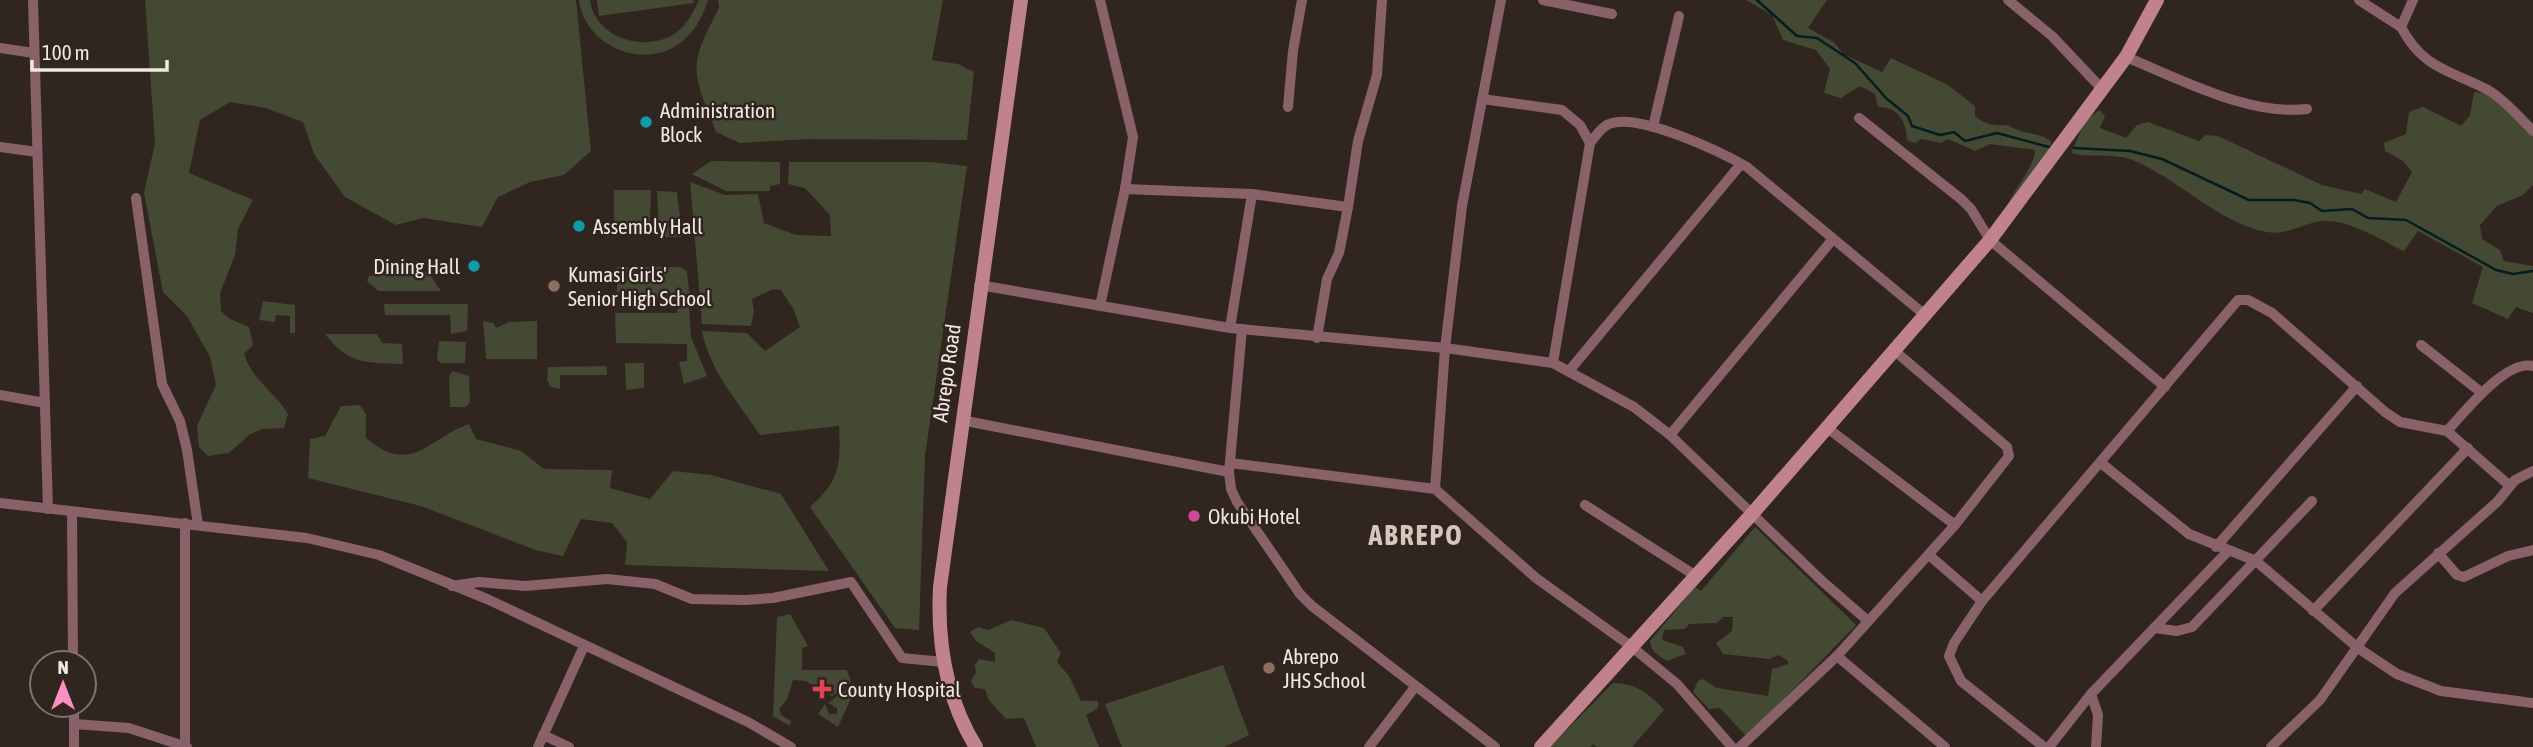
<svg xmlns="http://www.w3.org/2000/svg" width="2533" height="747" font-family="'Asap Condensed',sans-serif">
	<rect width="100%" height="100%" fill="#31251f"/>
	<g fill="#444934">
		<path d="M 145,0 L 576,0 L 591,151 L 564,175 L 530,182 L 498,197 L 482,227 L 423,218 L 396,225 L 345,197 L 314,154 L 303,122 L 266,108 L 230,102 L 200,120 L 189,173 L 253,200 L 238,229 L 235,255 L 220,293 L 221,311 L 230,319 L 249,327 L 253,345 L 244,354 C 252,380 275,392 288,414 L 284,428 L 262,429 L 249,435 L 229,453 L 208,456 L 199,447 L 197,426 L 216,385 L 210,357 L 187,316 L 163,292 L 144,193 L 155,143 Z"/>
		<path d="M 579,0 L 590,0 C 595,39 647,54 677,32 C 688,24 693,12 699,0 L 708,0 C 703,15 698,26 687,37 C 651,74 585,49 579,0 Z"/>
		<path d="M 597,0 L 693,0 L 694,3 L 599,16 Z"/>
		<path d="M 718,0 L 943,0 L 932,60 L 958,64 L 974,72 L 967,140 L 808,139 L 740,143 L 716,132 C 692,69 687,69 719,8 Z"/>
		<path d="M 1746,0 L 1827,0 L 1808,28 L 1835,43 L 1843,54 L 1882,72 L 1891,58 L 1948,85 L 1975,106 L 1975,116 C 1986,125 1994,126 2008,125 C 2021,134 2038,132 2051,141 L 2050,151 L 2006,210 C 2012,189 2035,168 2035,150 L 1990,144 L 1975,151 L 1948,139 L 1941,143 L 1921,139 L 1915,143 L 1907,140 C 1906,121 1899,107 1878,107 L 1875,94 L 1860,86 L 1841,98 L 1824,93 L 1830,69 L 1816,50 L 1783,40 L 1772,15 Z"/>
		<path d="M 2474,92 L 2490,94 L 2533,136 L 2533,185 L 2523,195 L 2497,206 L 2480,225 L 2482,239 L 2500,250 L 2504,261 L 2533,266 L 2533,313 L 2516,307 L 2508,319 L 2472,303 L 2483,267 L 2418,231 L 2404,251 C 2380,240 2351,220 2324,221 C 2305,222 2288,236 2267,232 C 2221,225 2175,176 2130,159 C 2111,153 2090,158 2071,153 L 2085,121 L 2099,110 L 2105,116 L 2100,128 L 2126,138 L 2137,125 L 2148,122 L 2199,141 L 2206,135 L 2218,136 L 2322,185 L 2361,194 L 2365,189 L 2396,202 L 2412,172 L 2403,161 L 2385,151 L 2384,143 L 2406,134 L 2409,112 L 2423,107 L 2461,126 L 2470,115 Z"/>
		<path d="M 711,161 L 780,162 L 780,184 L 770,186 L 770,191 L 726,191 L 692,174 Z"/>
		<path d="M 789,162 L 932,162 L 967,166 L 925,456 L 919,630 L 895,628 L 810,507 C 840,481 841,464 839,426 L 760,435 C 739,403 709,370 702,331 L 747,333 L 765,351 L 800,327 L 794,310 L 781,290 L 773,289 L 752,299 L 754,311 L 751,326 L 702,324 L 690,182 L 725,195 L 758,194 L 764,223 L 796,235 L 831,236 L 830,215 L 805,188 L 788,184 Z"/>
		<path d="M 614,190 L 651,190 L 650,222 L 614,224 Z"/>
		<path d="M 657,191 L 677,192 L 682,237 L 659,237 Z"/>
		<path d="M 617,267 L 680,267 L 687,271 L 690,301 L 617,296 Z"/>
		<path d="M 428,272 L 441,291 L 378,291 L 367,281 L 369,276 L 376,274 Z"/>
		<path d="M 263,301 L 295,305 L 295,333 L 290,333 L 290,316 L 276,315 L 275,322 L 259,320 Z"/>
		<path d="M 384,304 L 468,304 L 467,331 L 451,334 L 450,315 L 385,315 Z"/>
		<path d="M 678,304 L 689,304 L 691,337 L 707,376 L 684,384 L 679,362 L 687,361 L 687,344 L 616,343 L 615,313 L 677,313 Z"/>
		<path d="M 483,321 L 493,323 L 496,328 L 509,322 L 537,321 L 537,359 L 486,359 Z"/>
		<path d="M 325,334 L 377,334 L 382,343 L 402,344 L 403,364 C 365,362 350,366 325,334 Z"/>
		<path d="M 439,341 L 466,342 L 465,363 L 441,363 L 437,360 Z"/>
		<path d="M 625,363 L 644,363 L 644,388 L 626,390 Z"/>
		<path d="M 607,366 L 607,375 L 560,375 L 560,389 L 551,387 L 547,380 L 548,367 Z"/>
		<path d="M 452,371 L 469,376 L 470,402 L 466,407 L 450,407 L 449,377 Z"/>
		<path d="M 360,405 L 366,414 L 366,438 C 412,477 428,438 469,424 L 476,439 L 521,451 L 544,469 L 612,470 L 610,488 L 650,499 L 673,471 L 711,475 L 781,494 L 829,571 L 625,565 L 627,542 L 612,523 L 581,519 L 563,556 L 535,550 L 421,506 L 308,478 L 310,439 L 325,436 L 341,406 Z"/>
		<path d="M 1755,527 L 1856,625 L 1747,737 L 1720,708 L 1709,709 L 1693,692 L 1698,681 L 1703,679 L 1717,688 L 1768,696 L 1772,669 L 1788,664 L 1788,661 L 1779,655 L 1769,659 L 1723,654 L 1716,643 L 1732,631 L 1733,617 L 1723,617 L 1717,623 L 1689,624 L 1685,629 L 1664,630 L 1662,640 L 1683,647 L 1686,654 L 1667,661 C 1659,656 1650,651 1650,641 L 1695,587 L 1701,591 Z"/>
		<path d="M 790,614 L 808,646 L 802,648 L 802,670 L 847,670 L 851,682 L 832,696 L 806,681 L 793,680 L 787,699 L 779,709 L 781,715 L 791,721 L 790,726 L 773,716 L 777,617 Z"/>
		<path d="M 1011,620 L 1044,628 L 1061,653 L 1057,662 L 1069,676 L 1081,701 L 1098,701 L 1098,708 L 1086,715 L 1099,747 L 1036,747 L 1024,718 L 1006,719 L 988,699 L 985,689 L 975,688 L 971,681 L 976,672 L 975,665 L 979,659 L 995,662 L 995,653 L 976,641 L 970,632 L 978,627 L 989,630 Z"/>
		<path d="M 1223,665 L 1249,735 L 1224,747 L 1122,747 L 1105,704 Z"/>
		<path d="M 1613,683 C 1635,683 1650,694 1664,710 L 1632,747 L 1597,747 L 1593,744 L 1590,747 L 1550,747 Z"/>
		<path d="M 851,686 L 855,689 L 838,727 L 818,714 L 825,704 L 829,714 L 837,714 L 837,708 L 828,703 Z"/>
	</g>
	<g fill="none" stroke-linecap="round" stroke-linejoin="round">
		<g stroke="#031d20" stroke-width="2.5">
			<path d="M 1757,0 L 1797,36 L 1817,38 L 1855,63 L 1886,98 L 1908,116 L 1912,126 L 1940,135 L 1954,132 L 1965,141 L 1997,133 L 2049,147"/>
			<path d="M 2074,148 L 2130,151 L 2162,159 L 2249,200 L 2294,200 L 2310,203 L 2322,211 L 2352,209 L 2368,218 L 2406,220 L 2496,270 L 2513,274 L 2533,271"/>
		</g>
		<g stroke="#896269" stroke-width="10">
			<path d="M 33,0 L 48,509"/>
			<path d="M 1100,0 L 1133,137 L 1125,189 L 1252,194 L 1348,207 L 1358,141 L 1377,75 L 1382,0"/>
			<path d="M 1501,0 L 1462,206 L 1445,348 L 1435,489 L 1536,578 L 1632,647 L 1677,684 L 1732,747"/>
			<path d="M 1543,0 L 1612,14"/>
			<path d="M 2008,0 L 2052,36 L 2103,90"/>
			<path d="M 2359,0 L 2401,27 L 2413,0"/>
			<path d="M 2401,27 C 2423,69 2450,70 2488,90 C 2504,99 2520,118 2533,131"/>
			<path d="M 0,48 L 34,53"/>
			<path d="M 2126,57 C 2180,79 2249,116 2307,109"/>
			<path d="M 1482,99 L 1562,110 L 1580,125 L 1590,143"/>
			<path d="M 1288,107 L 1293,51 L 1302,0"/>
			<path d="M 1859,118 L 1961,199 L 1971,209 L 1990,240 L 2165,387"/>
			<path d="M 1653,127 L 1679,16"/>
			<path d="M 0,147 L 37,152"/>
			<path d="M 136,198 L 162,384 L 180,421 L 187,450 L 198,525"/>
			<path d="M 979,285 L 1230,328 L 1445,348 L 1553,363 L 1634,407 L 1670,435 L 1822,581 L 1868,621"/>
			<path d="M 1100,306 L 1125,189"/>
			<path d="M 1230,328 L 1252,194"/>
			<path d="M 1242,329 L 1229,472 L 1231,489 L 1237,502 L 1300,594 L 1312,606 L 1495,747"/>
			<path d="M 1317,338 L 1327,279 L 1339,253 L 1348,207"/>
			<path d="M 2421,345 L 2482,393"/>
			<path d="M 1553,363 L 1590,143 C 1596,136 1601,127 1609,124 C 1638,112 1721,152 1747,167 L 1925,315"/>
			<path d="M 1569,371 L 1741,164"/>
			<path d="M 0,395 L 45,403"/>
			<path d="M 961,420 L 1229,472"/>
			<path d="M 1826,427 L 1955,525 L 2009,456 L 2007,447 L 1896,352"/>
			<path d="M 2447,431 C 2464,413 2506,359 2533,366"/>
			<path d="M 1670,435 L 1833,239"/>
			<path d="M 1230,463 L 1435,489"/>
			<path d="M 2101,463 L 2189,534 L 2256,561 L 2358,648 L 2397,674 L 2441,691 L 2533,703"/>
			<path d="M 0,503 L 307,538 L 379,555 L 487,599 L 748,722 L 791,747"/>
			<path d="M 1585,505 L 1696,576"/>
			<path d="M 72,512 L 73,663"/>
			<path d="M 2216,547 L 2357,386"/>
			<path d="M 2438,553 L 2457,575 L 2464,577 L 2508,556 L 2533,550"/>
			<path d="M 1929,555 L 1982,601"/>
			<path d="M 452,586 L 479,582 L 525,586 L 607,579 L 655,584 L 692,599 L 745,600 L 773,598 L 851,582 L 902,658 L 943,662"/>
			<path d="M 2313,611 L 2468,448"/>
			<path d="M 2154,628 L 2177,631 L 2192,627 L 2312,501"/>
			<path d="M 1837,656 L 1955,525"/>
			<path d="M 2091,694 L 2098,715 L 2096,747"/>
			<path d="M 74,705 L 74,747"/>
			<path d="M 74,724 L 129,728 L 187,747"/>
			<path d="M 543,735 L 569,747"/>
			<path d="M 185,747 L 185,523"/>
			<path d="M 538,747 L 584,646"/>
			<path d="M 1369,747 L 1415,687"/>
			<path d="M 1740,747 L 1837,656 L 1945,747"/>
			<path d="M 2044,747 L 1961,681 L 1949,656 L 1954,643 L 1982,601 L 2238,300 L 2248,300 L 2272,313 L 2385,412 L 2400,422 L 2447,431 L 2510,486"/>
			<path d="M 2049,747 L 2091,694 L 2228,551"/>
			<path d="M 2271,747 L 2320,700 L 2395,593 L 2497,502 L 2515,480 L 2533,471"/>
		</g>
		<g stroke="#c0828d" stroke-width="14">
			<path d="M 976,747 C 946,698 937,644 940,587 L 1021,0"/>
			<path d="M 1541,747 L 1752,514 L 1990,240 L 2126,57 L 2157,0"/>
		</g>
	</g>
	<g fill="#0f9aa8" stroke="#31251f" stroke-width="2.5">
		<circle cx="646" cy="122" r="7"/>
		<circle cx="579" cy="226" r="7"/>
		<circle cx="474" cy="266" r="7"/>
	</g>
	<g fill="#8d6e63" stroke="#31251f" stroke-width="2.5">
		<circle cx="554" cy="286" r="7"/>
		<circle cx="1269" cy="668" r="7"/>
	</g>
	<circle fill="#d1479c" stroke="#31251f" stroke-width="2.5" cx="1194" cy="516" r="7"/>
	<path fill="#e0444e" stroke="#31251f" stroke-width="2.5" d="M818.5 678.5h7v7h7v7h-7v7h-7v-7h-7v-7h7z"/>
	<g text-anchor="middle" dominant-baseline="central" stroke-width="5" stroke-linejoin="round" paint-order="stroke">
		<g font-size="21" fill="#f1e8e4" stroke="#31251f" text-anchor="start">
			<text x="660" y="110">Administration<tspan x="660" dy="24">Block</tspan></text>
			<text x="593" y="226">Assembly Hall</text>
			<text x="460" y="266" text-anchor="end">Dining Hall</text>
			<text x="568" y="274">Kumasi Girls'<tspan x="568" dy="24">Senior High School</tspan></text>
			<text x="1208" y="516">Okubi Hotel</text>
			<text x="1283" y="656">Abrepo<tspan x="1283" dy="24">JHS School</tspan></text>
			<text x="838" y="689">County Hospital</text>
		</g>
		<g font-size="21" fill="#f1e8e4" stroke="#31251f">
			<text transform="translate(946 373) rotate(-82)">Abrepo Road</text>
		</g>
		<g font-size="28" font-weight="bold" letter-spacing="2" fill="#d7c6be" stroke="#31251f">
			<text x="1416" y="535">ABREPO</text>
		</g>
	</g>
	<g transform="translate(63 684)"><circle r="33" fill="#31251f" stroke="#7e736e" stroke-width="2"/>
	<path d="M0-5L12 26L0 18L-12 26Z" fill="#fc8fc1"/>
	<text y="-10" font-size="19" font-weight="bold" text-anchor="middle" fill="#f1e8e4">N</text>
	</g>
	<path d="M32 60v10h135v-10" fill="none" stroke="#f1e8e4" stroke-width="3.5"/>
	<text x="42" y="60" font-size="21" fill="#f1e8e4" stroke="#31251f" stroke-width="5" paint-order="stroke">100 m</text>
</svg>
